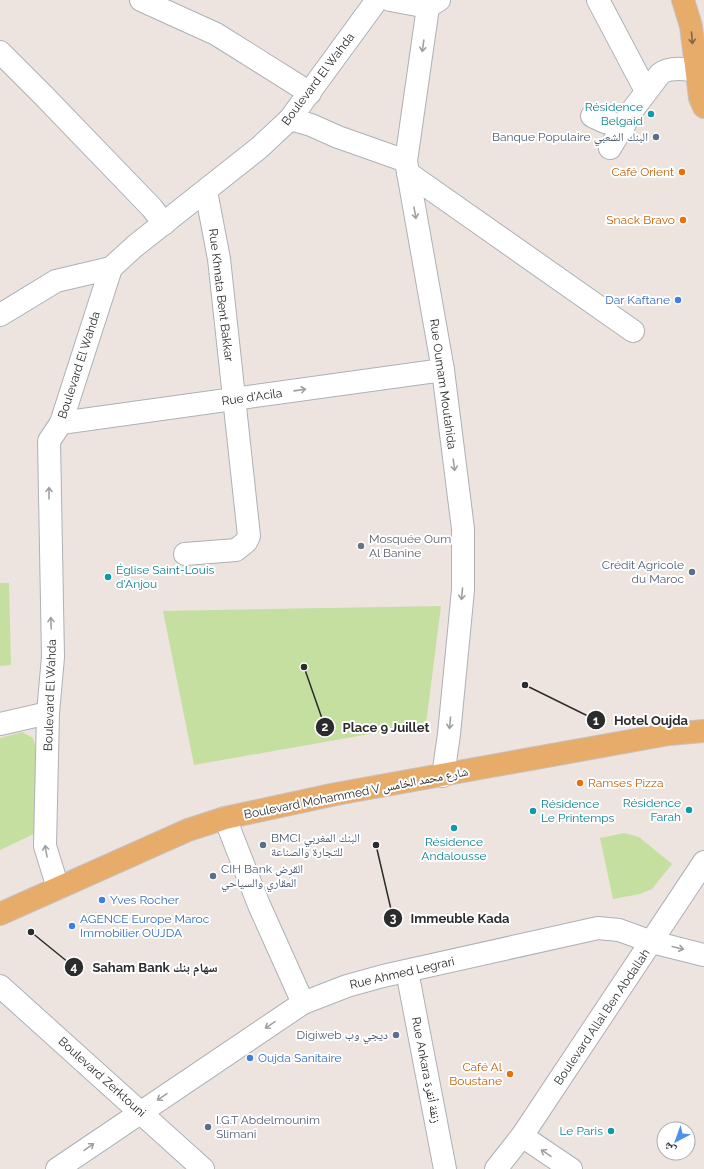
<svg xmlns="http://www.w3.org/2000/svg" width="704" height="1169" font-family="Raleway,'Noto Naskh Arabic',sans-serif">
	<rect width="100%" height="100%" fill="#ede4e0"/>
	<g fill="#c5dfa0">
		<path d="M 0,583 L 9,583 L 11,665 L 0,666 Z"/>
		<path d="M 441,606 L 426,724 L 194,765 L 163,611 Z"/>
		<path d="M 22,732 L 33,738 L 35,745 L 36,833 L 0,850 L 0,738 Z"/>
		<path d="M 624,833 L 639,837 L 672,864 L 652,889 L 640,894 L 613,899 L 600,838 Z"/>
	</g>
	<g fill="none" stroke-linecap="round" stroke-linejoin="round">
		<defs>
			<g id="minor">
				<path d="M 141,0 L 216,34 L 310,93"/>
				<path d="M 390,0 L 428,7"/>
				<path d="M 439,0 L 428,7 L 406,161 L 443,370 L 463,529 L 463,590 L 449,734 L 443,776"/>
				<path d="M 598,0 L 646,91"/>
				<path d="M 0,52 L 44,96 L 152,208 L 164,224"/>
				<path d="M 592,116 L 605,122 L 624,126"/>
				<path d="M 290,119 L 311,125 L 338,137 L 406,161"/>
				<path d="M 610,148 L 634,108 L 660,74 C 671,65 691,70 704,72"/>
				<path d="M 408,173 L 633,331"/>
				<path d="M 0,315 L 56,281 L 111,268"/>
				<path d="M 61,423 L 443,370"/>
				<path d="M 185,554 L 236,550 L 246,542 L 249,536 L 219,259 L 206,191"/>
				<path d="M 0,724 L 48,713"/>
				<path d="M 225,818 L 259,905 L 303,1003"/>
				<path d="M 58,888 L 45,846 L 48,713 L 53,657 L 49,441 L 61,423 L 111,268 L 135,246 L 259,148 L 290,119 L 377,0"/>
				<path d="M 407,971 L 445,1169"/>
				<path d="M 0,986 L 203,1169"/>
				<path d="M 522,1136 L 571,1169"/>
				<path d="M 57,1169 L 303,1003 L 347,986 L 383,976 L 598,928 L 619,930 L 652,942 L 704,955"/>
				<path d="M 496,1169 L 522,1136 L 704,862"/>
			</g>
			<g id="major">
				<path d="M 683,0 L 691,26 L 700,98 L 704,107"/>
				<path d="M 0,914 L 188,830 L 225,818 L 336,794 L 669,734 L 704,731"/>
			</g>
		</defs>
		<use href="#minor" stroke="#acb1b7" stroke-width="24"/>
		<use href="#major" stroke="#c4c4c4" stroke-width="24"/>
		<use href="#minor" stroke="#fff" stroke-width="22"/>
		<use href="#major" stroke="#e7ab6a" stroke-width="22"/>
	</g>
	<defs><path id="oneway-shaft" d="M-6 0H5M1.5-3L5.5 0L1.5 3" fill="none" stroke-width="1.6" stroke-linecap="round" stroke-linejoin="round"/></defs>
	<use stroke="#806548" href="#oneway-shaft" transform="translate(692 38) rotate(85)"/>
	<g stroke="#a0a0a0">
		<use href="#oneway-shaft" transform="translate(423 46) rotate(98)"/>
		<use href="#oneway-shaft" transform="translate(415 213) rotate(80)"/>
		<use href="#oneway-shaft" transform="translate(300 390) rotate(-8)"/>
		<use href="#oneway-shaft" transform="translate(454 465) rotate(82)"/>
		<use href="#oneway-shaft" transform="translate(49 493) rotate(-90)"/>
		<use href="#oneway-shaft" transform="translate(462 594) rotate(95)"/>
		<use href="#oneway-shaft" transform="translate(51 623) rotate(-92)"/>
		<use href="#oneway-shaft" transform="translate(450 723) rotate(95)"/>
		<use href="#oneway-shaft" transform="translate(46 851) rotate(-100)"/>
		<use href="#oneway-shaft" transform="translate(678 948) rotate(14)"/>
		<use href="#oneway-shaft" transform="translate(270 1025) rotate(146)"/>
		<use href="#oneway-shaft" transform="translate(162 1097) rotate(146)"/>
		<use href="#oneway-shaft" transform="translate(89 1147) rotate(-35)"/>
		<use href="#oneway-shaft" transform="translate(546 1153) rotate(-146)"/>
	</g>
	<g fill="#0f9aa8" stroke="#fff" stroke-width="1.5">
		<circle cx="651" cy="114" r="4"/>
		<circle cx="108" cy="577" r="4"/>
		<circle cx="689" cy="810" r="4"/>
		<circle cx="533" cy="811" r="4"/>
		<circle cx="454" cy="828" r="4"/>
		<circle cx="611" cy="1131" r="4"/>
	</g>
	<g fill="#5c6f8a" stroke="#fff" stroke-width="1.5">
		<circle cx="656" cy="137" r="4"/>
		<circle cx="692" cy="572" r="4"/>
		<circle cx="263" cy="845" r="4"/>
		<circle cx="213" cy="876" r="4"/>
		<circle cx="396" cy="1035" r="4"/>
		<circle cx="208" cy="1127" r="4"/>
	</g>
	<g fill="#e8710a" stroke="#fff" stroke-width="1.5">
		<circle cx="682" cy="172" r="4"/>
		<circle cx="683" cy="220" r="4"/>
		<circle cx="580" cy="783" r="4"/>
		<circle cx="510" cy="1074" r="4"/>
	</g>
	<g fill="#3f7fe0" stroke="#fff" stroke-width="1.5">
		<circle cx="678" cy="300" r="4"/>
		<circle cx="102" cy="900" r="4"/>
		<circle cx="72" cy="926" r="4"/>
		<circle cx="250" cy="1058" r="4"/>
	</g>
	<circle fill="#6b7280" stroke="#fff" stroke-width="1.5" cx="361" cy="546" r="4"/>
	<g text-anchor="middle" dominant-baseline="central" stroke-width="4" stroke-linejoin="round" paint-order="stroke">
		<g font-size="12" fill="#2c2c2c" stroke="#fff">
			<text transform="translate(318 79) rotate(-53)">Boulevard El Wahda</text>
			<text transform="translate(221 295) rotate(83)">Rue Khnata Bent Bakkar</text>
			<text transform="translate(79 365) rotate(-72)">Boulevard El Wahda</text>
			<text transform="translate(443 384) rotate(82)">Rue Oumam Moutahida</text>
			<text transform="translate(252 397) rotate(-8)">Rue d'Acila</text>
			<text transform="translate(50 695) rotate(-88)">Boulevard El Wahda</text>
			<text transform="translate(356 793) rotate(-11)">Boulevard Mohammed V شارع محمد الخامس</text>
			<text transform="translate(402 973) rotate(-13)">Rue Ahmed Legrari</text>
			<text transform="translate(602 1017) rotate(-56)">Boulevard Allal Ben Abdallah</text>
			<text transform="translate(426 1070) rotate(79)">Rue Ankara زنقة أنقرة</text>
			<text transform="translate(102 1077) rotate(42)">Boulevard Zerktouni</text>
		</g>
		<g font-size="12" fill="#0d838f" stroke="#fff" text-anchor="end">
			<text x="643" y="107">Résidence<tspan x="643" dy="14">Belgaid</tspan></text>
			<text x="116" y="570" text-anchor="start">Église Saint-Louis<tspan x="116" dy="14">d'Anjou</tspan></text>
			<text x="681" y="803">Résidence<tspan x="681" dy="14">Farah</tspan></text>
			<text x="541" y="804" text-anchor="start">Résidence<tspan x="541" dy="14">Le Printemps</tspan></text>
			<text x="454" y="842" text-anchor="middle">Résidence<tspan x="454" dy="14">Andalousse</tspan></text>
			<text x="603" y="1131">Le Paris</text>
		</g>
		<g font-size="12" fill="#4e5e75" stroke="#fff" text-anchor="end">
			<text x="648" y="137">Banque Populaire البنك الشعبي</text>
			<text x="684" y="565">Crédit Agricole<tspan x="684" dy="14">du Maroc</tspan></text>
			<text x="271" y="838" text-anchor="start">BMCI البنك المغربي<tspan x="271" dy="14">للتجارة والصناعة</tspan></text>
			<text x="221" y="869" text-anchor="start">CIH Bank القرض<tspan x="221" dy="14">العقاري والسياحي</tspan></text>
			<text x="388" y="1035">Digiweb ديجي وب</text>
			<text x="216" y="1120" text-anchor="start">I.G.T Abdelmounim<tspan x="216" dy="14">Slimani</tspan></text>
		</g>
		<g font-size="12" fill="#c56008" stroke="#fff" text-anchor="end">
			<text x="674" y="172">Café Orient</text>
			<text x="675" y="220">Snack Bravo</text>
			<text x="588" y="783" text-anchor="start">Ramses Pizza</text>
			<text x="502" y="1067">Café Al<tspan x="502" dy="14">Boustane</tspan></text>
		</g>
		<g font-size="12" fill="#366cbe" stroke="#fff" text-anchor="start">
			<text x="670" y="300" text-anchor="end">Dar Kaftane</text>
			<text x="110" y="900">Yves Rocher</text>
			<text x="80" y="919">AGENCE Europe Maroc<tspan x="80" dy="14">Immobilier OUJDA</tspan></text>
			<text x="258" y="1058">Oujda Sanitaire</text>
		</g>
		<g font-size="12" fill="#5b616d" stroke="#fff" text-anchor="start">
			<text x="369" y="539">Mosquée Oum<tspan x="369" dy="14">Al Banine</tspan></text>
		</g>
	</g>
	<path fill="none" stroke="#2c2c2c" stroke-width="1.5" d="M525 685L596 720M304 667L325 727M376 845L393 918M31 932L74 967"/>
	<g fill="#2c2c2c" stroke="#fff" stroke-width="1.5">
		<circle cx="525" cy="685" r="4"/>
		<circle cx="304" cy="667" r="4"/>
		<circle cx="376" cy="845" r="4"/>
		<circle cx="31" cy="932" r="4"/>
		<circle cx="596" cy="720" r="10"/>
		<circle cx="325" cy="727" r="10"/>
		<circle cx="393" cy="918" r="10"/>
		<circle cx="74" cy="967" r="10"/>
	</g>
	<g font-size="12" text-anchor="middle" font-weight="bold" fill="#fff">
		<text x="596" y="725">1</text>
		<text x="325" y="731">2</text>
		<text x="393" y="922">3</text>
		<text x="74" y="971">4</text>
	</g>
	<g font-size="13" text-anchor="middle" font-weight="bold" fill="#2c2c2c" stroke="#fff" stroke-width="4" stroke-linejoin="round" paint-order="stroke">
		<text x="651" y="725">Hotel Oujda</text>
		<text x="386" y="732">Place 9 Juillet</text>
		<text x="460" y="923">Immeuble Kada</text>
		<text x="155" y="972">Saham Bank سهام بنك</text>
	</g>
	<g transform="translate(676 1141) rotate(221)"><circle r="19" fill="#ffffff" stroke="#ababab"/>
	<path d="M0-3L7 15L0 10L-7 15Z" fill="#4c92ed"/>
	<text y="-6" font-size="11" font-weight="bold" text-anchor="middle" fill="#2c2c2c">ش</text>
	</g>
</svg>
